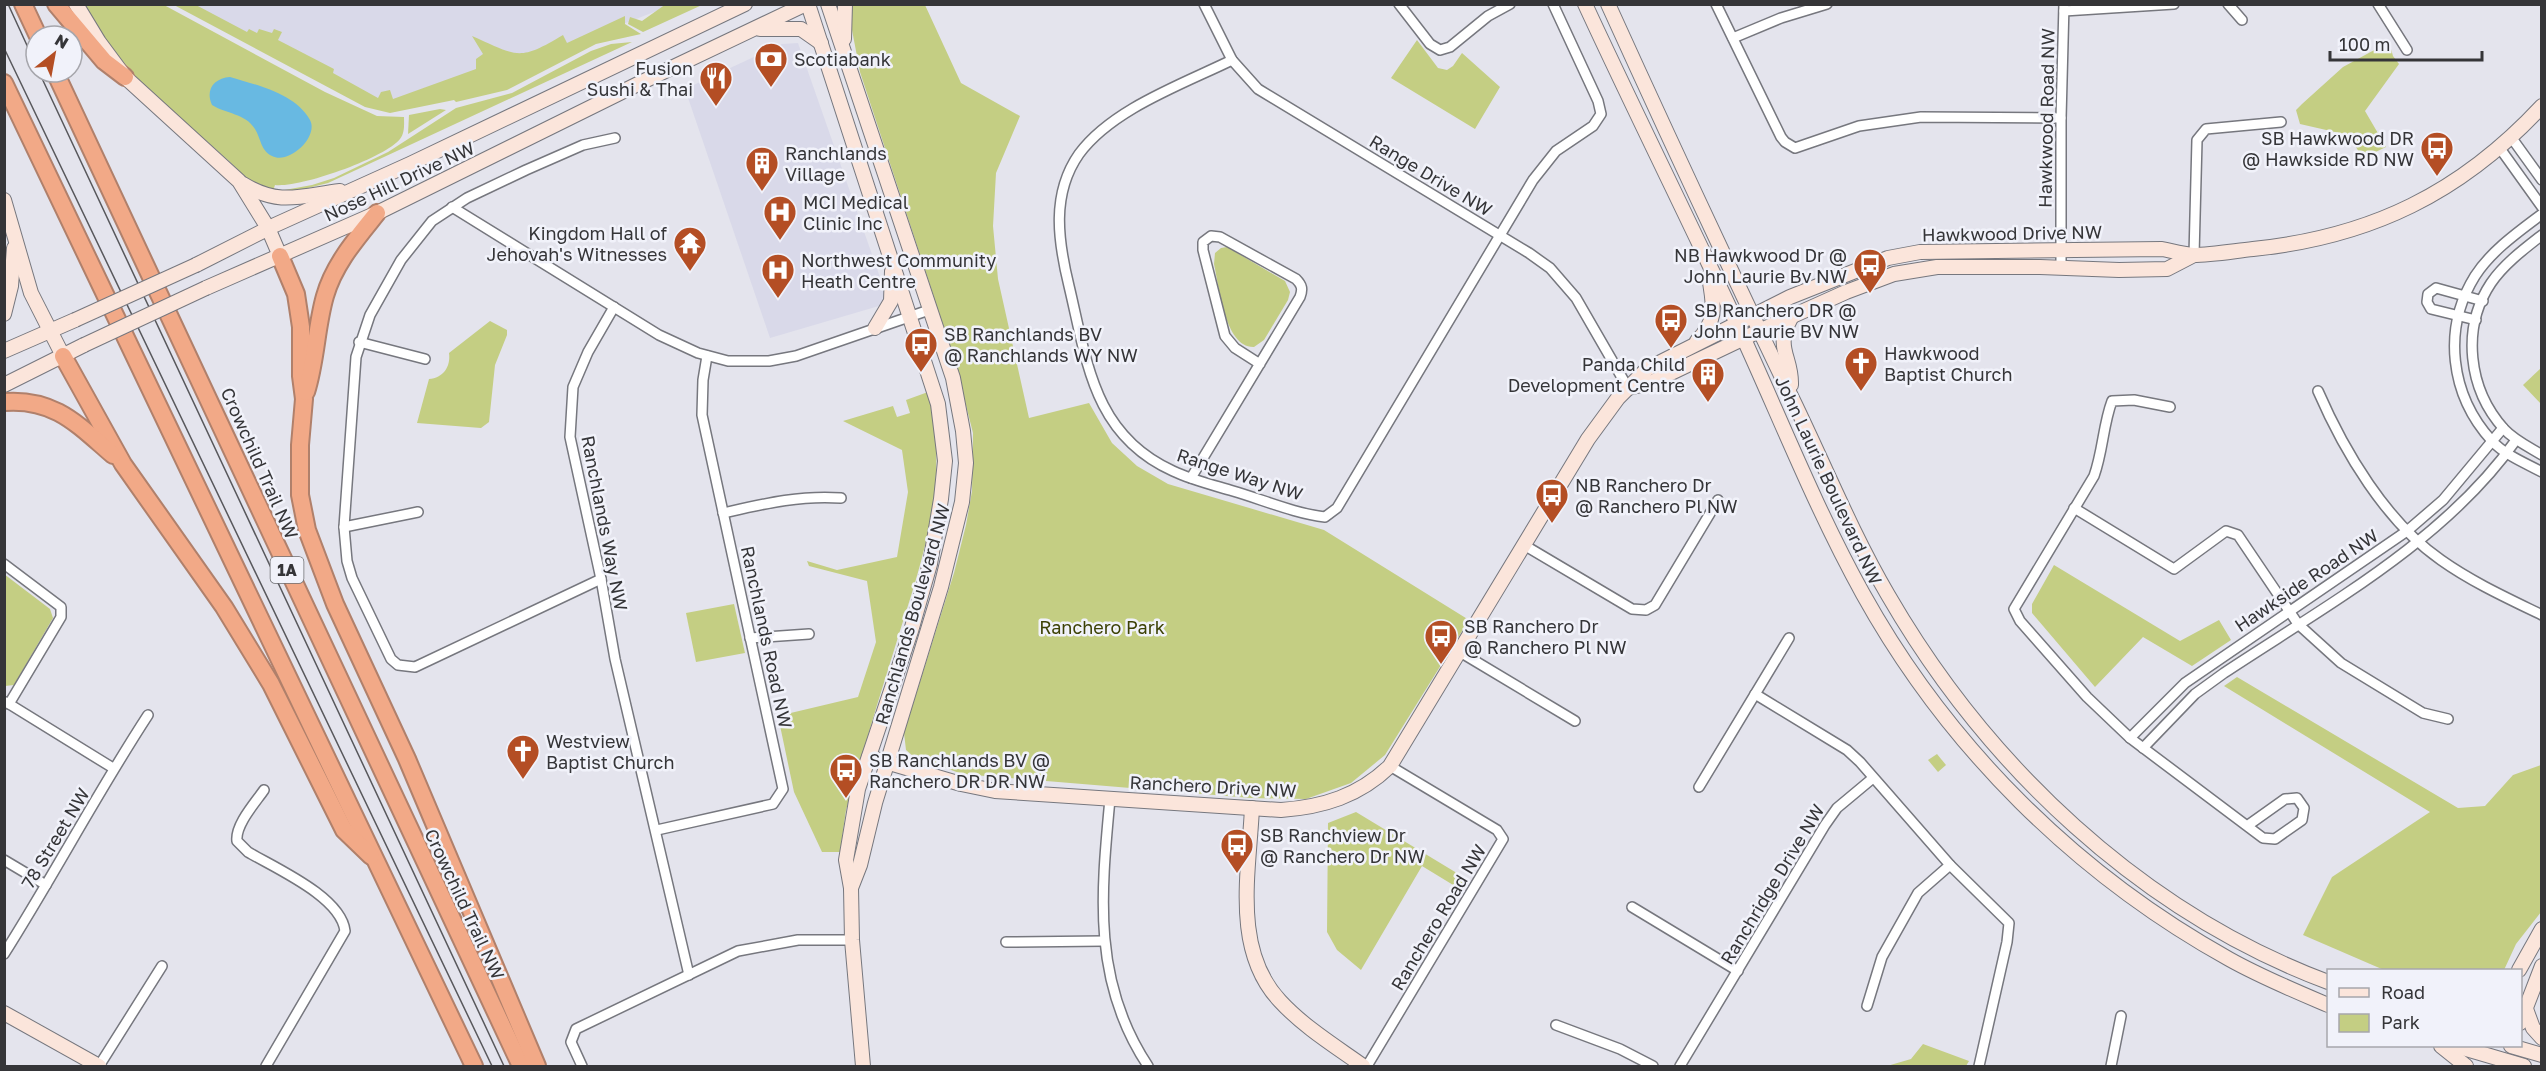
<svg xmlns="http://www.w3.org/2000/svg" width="2546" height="1071" font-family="'Golos Text',sans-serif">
	<rect width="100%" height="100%" fill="#e4e4ed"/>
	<g fill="#d9d9e9">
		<path d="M 194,5 L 672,5 L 502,71 L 385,106 Z"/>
		<path d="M 798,43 L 889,303 L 770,338 L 685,89 L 782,44 Z"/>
	</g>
	<g fill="#c4ce83">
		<path d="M 666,4 L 702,5 L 643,32 L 628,24 L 630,17 L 642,21 Z"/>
		<path d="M 84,5 L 164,5 L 325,92 L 377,116 L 404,117 C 404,124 405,133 400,139 C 385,158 300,188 275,185 L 273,191 L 248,180 L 230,162 L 137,79 L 101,34 Z"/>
		<path d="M 174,5 L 196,5 L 247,32 L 249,29 L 257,33 L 259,29 L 272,33 L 274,29 L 282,32 L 278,40 L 334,69 L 333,73 L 378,98 L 381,92 L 390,90 L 393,99 L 476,69 L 476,59 L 483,54 L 472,36 C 518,56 518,62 563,35 L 567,43 L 625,16 L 625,24 L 641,34 L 596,44 L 507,90 L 456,102 L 454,100 L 390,113 L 365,107 Z"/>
		<path d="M 850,5 L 925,5 L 961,83 L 1020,116 L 996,173 L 993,226 L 998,279 L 1029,418 L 1089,403 L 1112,443 L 1137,466 L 1168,484 L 1324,530 L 1469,620 L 1385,755 L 1351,783 L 1306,799 L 1251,798 L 962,774 L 913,756 L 906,750 L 904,733 L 954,573 L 966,525 L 972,491 L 973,433 L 954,358 L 860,72 L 852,30 Z"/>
		<path d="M 1417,40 L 1438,68 L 1447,70 L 1453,66 L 1462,53 L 1500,87 L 1475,129 L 1391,78 Z"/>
		<path d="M 632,42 L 328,183 L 300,190 L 279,191 L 312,185 L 334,178 L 388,152 L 456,108 L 512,93 L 591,51 L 611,44 Z"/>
		<path d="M 2389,42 L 2393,56 L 2399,64 L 2365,111 L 2386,147 L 2363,158 L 2348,135 L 2300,124 L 2296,110 L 2302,104 L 2343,67 Z"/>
		<path d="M 440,109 L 446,110 L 408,134 L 409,115 Z"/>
		<path d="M 1227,247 L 1285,281 L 1290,292 L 1288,300 L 1264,340 L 1254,347 C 1225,348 1219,286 1214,264 L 1215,253 L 1221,248 Z"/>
		<path d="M 490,321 L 507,330 L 507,335 L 495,365 L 489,422 L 481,428 L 417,423 L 429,379 C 443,378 451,367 449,353 Z"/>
		<path d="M 2541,368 L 2541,404 L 2523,385 Z"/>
		<path d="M 928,392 C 951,484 922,560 895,647 C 878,701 862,755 846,810 L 840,852 L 822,852 L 794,792 L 778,716 L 858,697 L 876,642 L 867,581 L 809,566 L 807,561 L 837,570 L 897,557 L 908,492 L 902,450 L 843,421 L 893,406 L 897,417 L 910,413 L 906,400 Z"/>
		<path d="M 2054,565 L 2180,641 L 2219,620 L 2231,640 L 2192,666 L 2143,637 L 2095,687 L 2032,613 L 2032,604 Z"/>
		<path d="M 4,574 L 50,609 L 53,618 L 14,685 L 5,686 Z"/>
		<path d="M 734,604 L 745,653 L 696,662 L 686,613 Z"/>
		<path d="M 2237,677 L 2458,808 L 2485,806 L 2513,775 L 2541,765 L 2541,912 L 2516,944 L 2504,970 L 2384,970 L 2303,935 L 2332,877 L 2430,812 L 2224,686 Z"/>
		<path d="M 1937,754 L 1946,765 L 1938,772 L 1928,760 Z"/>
		<path d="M 1356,812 L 1470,881 L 1463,891 L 1422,866 L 1361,970 L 1337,950 L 1327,932 L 1328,823 Z"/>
		<path d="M 1923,1044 L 1969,1061 L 1966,1066 L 1887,1066 L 1911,1059 Z"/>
	</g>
	<path fill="#68b9e2" d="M 230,77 C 256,85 295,93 310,120 C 319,137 289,165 272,156 C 261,151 261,139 255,129 C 245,113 226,114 212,105 C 205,90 214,78 230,77 Z"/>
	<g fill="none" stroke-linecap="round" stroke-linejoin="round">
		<defs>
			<g id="street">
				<path d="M 1204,4 L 1232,60 L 1258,89 L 1529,253 L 1550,268 L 1576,298 L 1628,388"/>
				<path d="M 1399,4 L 1430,44 L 1440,50 L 1450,47 L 1488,16 L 1510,4"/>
				<path d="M 1716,4 L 1781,137 L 1785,142 L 1795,148 L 1859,126 L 1921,117 L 2061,118"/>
				<path d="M 2228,4 L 2242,20"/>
				<path d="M 2378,4 L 2407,50"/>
				<path d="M 2064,11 L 2174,4"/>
				<path d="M 1733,38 L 1781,18 L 1827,4"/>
				<path d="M 1232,60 C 1183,84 1112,109 1079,154 C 1051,194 1058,241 1069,286 C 1087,361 1093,435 1173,471 C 1192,480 1213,485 1233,491 C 1261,499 1296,514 1325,517 L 1337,508 L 1533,180 L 1556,151 L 1593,126 L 1601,114 L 1598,101 L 1553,4"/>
				<path d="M 2511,137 L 2542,180"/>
				<path d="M 2499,147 L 2542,207"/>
				<path d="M 452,207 L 659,335 L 698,353 L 728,361 L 769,361 L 796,356 L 929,310"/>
				<path d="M 2542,214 C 2518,232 2491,251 2475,276 C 2442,329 2450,395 2492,441 C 2505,455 2525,463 2542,472"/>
				<path d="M 2542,235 C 2524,249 2504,264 2491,283 C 2461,328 2468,389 2504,429 C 2514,440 2529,447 2542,455"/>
				<path d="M 2194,255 L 2197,140 L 2206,129 L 2281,122"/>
				<path d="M 2061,267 L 2061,118 L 2064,4"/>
				<path d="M 614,307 L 588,352 L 573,387 L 570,437 L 601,579 L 615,659 L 689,975"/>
				<path d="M 2476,320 L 2431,309 L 2427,302 L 2428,294 L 2436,288 L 2483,301"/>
				<path d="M 359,342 L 425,359"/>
				<path d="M 2318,391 C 2344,451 2386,522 2441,560 C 2472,582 2507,598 2542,615"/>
				<path d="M 2170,407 L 2134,400 L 2112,401 C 2103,425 2103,451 2094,476 L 2014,609 L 2020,621 L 2087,697 L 2130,738 L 2263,838 L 2275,839 L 2302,820 L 2304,808 L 2297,798 L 2285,799 L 2247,826"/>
				<path d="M 1191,478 L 1300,297 C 1303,289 1302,285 1296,279 L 1220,237 L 1211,236 L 1203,242 L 1203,250 L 1225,336 L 1235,348 L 1260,364"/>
				<path d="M 2074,508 L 2174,569 L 2226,531 L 2238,535 L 2298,624 L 2341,663 L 2423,713 L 2448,719"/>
				<path d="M 723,513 C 763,504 799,495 841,498"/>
				<path d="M 344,527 L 418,512"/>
				<path d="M 1524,545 L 1632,609 L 1646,610 L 1655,605 L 1718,500"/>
				<path d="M 4,564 L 61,607 L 61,617 L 9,704"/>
				<path d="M 601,579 L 415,667 L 398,665 L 391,659 L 352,578 L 347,561 L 344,527 L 356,357 L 370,315 L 401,260 L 432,221 L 467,198 L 526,170 L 583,145 L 615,138"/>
				<path d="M 750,638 L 809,634"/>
				<path d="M 1460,652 L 1575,721"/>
				<path d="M 1755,694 L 1847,750 L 1860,762 L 1950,865 L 2009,923 L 2007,942 L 1979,1066"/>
				<path d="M 6,702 L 113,768"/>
				<path d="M 2130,738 L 2185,683 L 2407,531 L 2443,500 L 2503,428"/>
				<path d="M 2143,748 L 2195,694 L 2224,673 C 2325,606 2445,541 2516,440"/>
				<path d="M 1699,787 L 1789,638"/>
				<path d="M 264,790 C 255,803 235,825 237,841 L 248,852 C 277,869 341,897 345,931 L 266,1066"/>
				<path d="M 1110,799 C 1101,894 1092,982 1148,1066"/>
				<path d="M 657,830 L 773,804 L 783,789 L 702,415 L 703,380 L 707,356"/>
				<path d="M 4,860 L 46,885"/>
				<path d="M 1632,907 L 1738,971"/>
				<path d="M 1006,942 L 1104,941"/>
				<path d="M 4,954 C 54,875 97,793 148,715"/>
				<path d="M 1867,1006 L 1882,957 L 1918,893 L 1950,865"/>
				<path d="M 1556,1025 L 1620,1049 L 1653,1066"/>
				<path d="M 99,1066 L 162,966"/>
				<path d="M 582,1066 L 571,1042 L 576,1029 L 738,951 L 798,940 L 852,940"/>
				<path d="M 1367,1066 L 1503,839 L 1497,830 L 1390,766"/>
				<path d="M 1680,1066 L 1825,825 L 1837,808 L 1873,778"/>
				<path d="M 2111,1066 L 2121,1016"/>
			</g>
			<g id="secondary">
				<path d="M 76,4 L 99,42 L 125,77 L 239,181 L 268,228 L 280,256"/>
				<path d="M 808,4 L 938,404 L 945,461 L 941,499 L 930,564 L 911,631 L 858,789 L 846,860 L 851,888 L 852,940 L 863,1066"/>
				<path d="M 828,4 L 953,378 L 963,431 L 966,463 L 962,502 L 941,587 L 875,803 L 860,865 L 851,888"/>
				<path d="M 1585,4 C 1633,108 1684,210 1732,313 C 1776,407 1813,504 1863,594 C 1948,747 2076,874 2229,959 C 2261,977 2295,991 2328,1005"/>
				<path d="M 1608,4 C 1667,134 1727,263 1789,392 C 1822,459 1850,530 1888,595 C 1987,766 2141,912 2328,982"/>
				<path d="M 760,29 L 801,29 L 821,43"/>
				<path d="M 844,39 L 845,4"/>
				<path d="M 243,184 C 279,206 300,196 340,191"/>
				<path d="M 4,200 L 31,293 L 63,356"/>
				<path d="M 196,265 L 275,225 L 410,164 L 745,4"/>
				<path d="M 206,288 L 377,213 L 642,82 L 806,4"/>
				<path d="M 4,314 L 11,286 L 14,248"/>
				<path d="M 875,328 L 891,301 L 892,271"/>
				<path d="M 1697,341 C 1719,319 1713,304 1709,276"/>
				<path d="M 4,351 L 75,320"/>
				<path d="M 4,385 L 84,345"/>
				<path d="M 1791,385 C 1792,356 1774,349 1791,318"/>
				<path d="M 1628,388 L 1650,383 L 1759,331 L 1846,292 L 1894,274 L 1937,267 L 2040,267 L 2119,270 L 2167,269 L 2194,255"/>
				<path d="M 869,757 L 961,784 L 995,791 L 1281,810 C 1323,807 1359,796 1390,766 L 1588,439 L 1618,398 L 1647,369 L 1790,297 L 1888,258 L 1920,252 L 2162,249 C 2172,251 2183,254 2193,255 C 2212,255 2234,251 2253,249 C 2371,237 2461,193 2542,106"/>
				<path d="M 1252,808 C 1249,872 1232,950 1280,1001 C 1304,1027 1335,1046 1363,1066"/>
				<path d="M 2519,970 L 2542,929"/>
				<path d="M 2526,1009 L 2533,1028 L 2542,1038"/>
				<path d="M 4,1013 L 99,1066"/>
				<path d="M 2520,1023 L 2542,966"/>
				<path d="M 2441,1046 L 2466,1066"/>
				<path d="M 2456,1046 L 2524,1066"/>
				<path d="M 2511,1046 L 2542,1055"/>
			</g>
			<g id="highway">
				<path d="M 23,4 L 38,36"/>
				<path d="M 56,4 L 104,61 L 125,77"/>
				<path d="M 55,72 C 211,403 364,736 521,1066"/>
				<path d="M 4,83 L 474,1066"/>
				<path d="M 280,256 L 296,294 L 301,327 L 301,376 L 304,399 L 300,445 L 300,495 L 307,530 L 335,604 L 407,759 L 537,1066"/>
				<path d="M 63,356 L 123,464 L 224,607 L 271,684 L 344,830 L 371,856"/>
				<path d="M 306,392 C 316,361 316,327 325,296 C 334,264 357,238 377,213"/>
				<path d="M 4,402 C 55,398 78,425 113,455"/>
			</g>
		</defs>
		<use href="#street" stroke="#76777e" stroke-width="12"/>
		<use href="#secondary" stroke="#76777e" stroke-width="16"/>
		<use href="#highway" stroke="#b0806b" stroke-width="20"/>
		<use href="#street" stroke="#fff" stroke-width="9"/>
		<use href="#secondary" stroke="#fbe5db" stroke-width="14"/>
		<use href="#highway" stroke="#f2a987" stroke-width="16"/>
		<g stroke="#58585c" stroke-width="1.5">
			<path d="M 8,4 L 36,65"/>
			<path d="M 4,48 L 492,1066"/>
			<path d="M 39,72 L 504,1066"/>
		</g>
		<defs>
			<g id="secondary-bridge">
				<path d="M 75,320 L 196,265"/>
				<path d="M 84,345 L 206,288"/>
			</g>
		</defs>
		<use href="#secondary-bridge" stroke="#76777e" stroke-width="16" stroke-linecap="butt"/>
		<use href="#secondary-bridge" stroke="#fbe5db" stroke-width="14"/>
	</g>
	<defs>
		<symbol id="bank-pin" viewBox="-11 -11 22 30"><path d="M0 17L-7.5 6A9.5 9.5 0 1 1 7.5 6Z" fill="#b44e24" stroke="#f1f2fa"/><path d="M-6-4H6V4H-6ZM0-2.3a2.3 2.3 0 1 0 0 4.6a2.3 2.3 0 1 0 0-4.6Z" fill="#fff"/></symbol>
		<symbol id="restaurant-pin" viewBox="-11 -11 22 30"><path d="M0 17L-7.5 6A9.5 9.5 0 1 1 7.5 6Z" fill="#b44e24" stroke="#f1f2fa"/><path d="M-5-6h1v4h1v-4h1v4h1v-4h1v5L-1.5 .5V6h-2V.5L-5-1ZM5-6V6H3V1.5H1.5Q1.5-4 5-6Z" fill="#fff"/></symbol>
		<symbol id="bus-pin" viewBox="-11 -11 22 30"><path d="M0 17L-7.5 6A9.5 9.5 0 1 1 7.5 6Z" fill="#b44e24" stroke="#f1f2fa"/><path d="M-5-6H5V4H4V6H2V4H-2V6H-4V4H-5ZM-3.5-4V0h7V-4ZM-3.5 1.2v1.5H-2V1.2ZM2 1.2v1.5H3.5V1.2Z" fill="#fff"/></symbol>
		<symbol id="building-pin" viewBox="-11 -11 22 30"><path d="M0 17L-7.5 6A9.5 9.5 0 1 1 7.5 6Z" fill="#b44e24" stroke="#f1f2fa"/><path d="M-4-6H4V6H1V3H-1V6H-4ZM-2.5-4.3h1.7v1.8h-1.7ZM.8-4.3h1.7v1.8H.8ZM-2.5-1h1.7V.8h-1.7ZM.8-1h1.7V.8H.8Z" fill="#fff"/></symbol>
		<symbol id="hospital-pin" viewBox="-11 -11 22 30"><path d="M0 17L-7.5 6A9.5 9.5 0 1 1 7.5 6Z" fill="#b44e24" stroke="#f1f2fa"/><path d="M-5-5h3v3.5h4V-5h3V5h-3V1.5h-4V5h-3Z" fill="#fff"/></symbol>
		<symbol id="temple-pin" viewBox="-11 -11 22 30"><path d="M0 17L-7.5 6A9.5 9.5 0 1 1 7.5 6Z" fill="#b44e24" stroke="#f1f2fa"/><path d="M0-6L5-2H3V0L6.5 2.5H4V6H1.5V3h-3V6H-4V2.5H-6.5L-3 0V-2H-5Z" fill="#fff"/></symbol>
		<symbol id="church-pin" viewBox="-11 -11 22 30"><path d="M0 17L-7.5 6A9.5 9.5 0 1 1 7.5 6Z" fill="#b44e24" stroke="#f1f2fa"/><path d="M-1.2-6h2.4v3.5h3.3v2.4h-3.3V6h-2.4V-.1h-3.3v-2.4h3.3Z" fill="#fff"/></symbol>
	</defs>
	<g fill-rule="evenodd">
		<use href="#bank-pin" x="752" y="40" width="38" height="52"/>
		<use href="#restaurant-pin" x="697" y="59" width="38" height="52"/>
		<use href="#bus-pin" x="2418" y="129" width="38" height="52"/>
		<use href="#building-pin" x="743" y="144" width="38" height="52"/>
		<use href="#hospital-pin" x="761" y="193" width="38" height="52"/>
		<use href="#temple-pin" x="671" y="224" width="38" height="52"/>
		<use href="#bus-pin" x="1851" y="246" width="38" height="52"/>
		<use href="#hospital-pin" x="759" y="251" width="38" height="52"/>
		<use href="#bus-pin" x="1652" y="301" width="38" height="52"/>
		<use href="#bus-pin" x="902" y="325" width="38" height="52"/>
		<use href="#church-pin" x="1842" y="344" width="38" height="52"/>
		<use href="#building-pin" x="1689" y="355" width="38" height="52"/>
		<use href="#bus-pin" x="1533" y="476" width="38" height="52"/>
		<use href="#bus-pin" x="1422" y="617" width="38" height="52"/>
		<use href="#church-pin" x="504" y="732" width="38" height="52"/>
		<use href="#bus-pin" x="827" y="751" width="38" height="52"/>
		<use href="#bus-pin" x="1218" y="826" width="38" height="52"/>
	</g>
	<g text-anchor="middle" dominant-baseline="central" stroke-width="5" stroke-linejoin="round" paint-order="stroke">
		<rect fill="#f1f2fa" stroke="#6d6e72" stroke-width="1.5" x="270.5" y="557" width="33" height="26" rx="4.5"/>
		<g font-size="16" font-weight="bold" fill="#353538">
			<text x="287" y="570">1A</text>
		</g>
		<g font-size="18" fill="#353538" stroke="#f1f2fa" text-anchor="start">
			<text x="794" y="59">Scotiabank</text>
			<text x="693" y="68" text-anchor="end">Fusion<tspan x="693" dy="21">Sushi &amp; Thai</tspan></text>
			<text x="2414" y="138" text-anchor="end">SB Hawkwood DR<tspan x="2414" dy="21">@ Hawkside RD NW</tspan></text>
			<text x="785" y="153">Ranchlands<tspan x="785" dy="21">Village</tspan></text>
			<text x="803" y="202">MCI Medical<tspan x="803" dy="21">Clinic Inc</tspan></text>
			<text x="667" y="233" text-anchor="end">Kingdom Hall of<tspan x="667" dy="21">Jehovah's Witnesses</tspan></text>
			<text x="1847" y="255" text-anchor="end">NB Hawkwood Dr @<tspan x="1847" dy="21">John Laurie Bv NW</tspan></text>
			<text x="801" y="260">Northwest Community<tspan x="801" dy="21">Heath Centre</tspan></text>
			<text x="1694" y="310">SB Ranchero DR @<tspan x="1694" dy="21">John Laurie BV NW</tspan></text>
			<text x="944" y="334">SB Ranchlands BV<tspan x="944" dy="21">@ Ranchlands WY NW</tspan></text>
			<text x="1884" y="353">Hawkwood<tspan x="1884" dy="21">Baptist Church</tspan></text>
			<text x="1685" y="364" text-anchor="end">Panda Child<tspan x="1685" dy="21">Development Centre</tspan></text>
			<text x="1575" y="485">NB Ranchero Dr<tspan x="1575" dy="21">@ Ranchero Pl NW</tspan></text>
			<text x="1464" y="626">SB Ranchero Dr<tspan x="1464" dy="21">@ Ranchero Pl NW</tspan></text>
			<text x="546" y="741">Westview<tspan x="546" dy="21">Baptist Church</tspan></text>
			<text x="869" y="760">SB Ranchlands BV @<tspan x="869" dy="21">Ranchero DR DR NW</tspan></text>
			<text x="1260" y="835">SB Ranchview Dr<tspan x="1260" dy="21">@ Ranchero Dr NW</tspan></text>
		</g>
		<g font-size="18" fill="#353538" stroke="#f1f2fa">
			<text transform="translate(2046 118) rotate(-89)">Hawkwood Road NW</text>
			<text transform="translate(1431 175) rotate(31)">Range Drive NW</text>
			<text transform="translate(399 181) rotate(-25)">Nose Hill Drive NW</text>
			<text transform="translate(2012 233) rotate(-1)">Hawkwood Drive NW</text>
			<text transform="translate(260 463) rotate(66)">Crowchild Trail NW</text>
			<text transform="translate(1240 474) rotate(18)">Range Way NW</text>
			<text transform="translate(1829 480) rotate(65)">John Laurie Boulevard NW</text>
			<text transform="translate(605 523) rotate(79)">Ranchlands Way NW</text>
			<text transform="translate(2306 580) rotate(-34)">Hawkside Road NW</text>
			<text transform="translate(912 614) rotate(-74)">Ranchlands Boulevard NW</text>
			<text transform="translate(767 637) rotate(78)">Ranchlands Road NW</text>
			<text transform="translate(1213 786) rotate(3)">Ranchero Drive NW</text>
			<text transform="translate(55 838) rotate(-59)">78 Street NW</text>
			<text transform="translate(1772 884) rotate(-59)">Ranchridge Drive NW</text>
			<text transform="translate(465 904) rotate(65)">Crowchild Trail NW</text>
			<text transform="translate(1438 917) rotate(-59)">Ranchero Road NW</text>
		</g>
		<g font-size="18" fill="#3c4105" stroke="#f1f2fa">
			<text x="1102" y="627">Ranchero Park</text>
		</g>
	</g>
	<rect width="2546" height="1071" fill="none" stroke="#353538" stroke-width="12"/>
	<rect x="2327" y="969" width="195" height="78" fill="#f1f2fa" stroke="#a6a6ac" stroke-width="1.5"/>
	<rect x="2339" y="988" width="30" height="9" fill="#fbe5db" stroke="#a6a6ac" stroke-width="1.5"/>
	<text x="2381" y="999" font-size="18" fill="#353538">Road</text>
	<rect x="2339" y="1014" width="30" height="18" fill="#c4ce83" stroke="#a6a6ac" stroke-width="1.5"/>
	<text x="2381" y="1029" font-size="18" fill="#353538">Park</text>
	<g transform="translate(54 54) rotate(31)"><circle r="28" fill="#f1f2fa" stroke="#a6a6ac" stroke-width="1.5"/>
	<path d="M0-4.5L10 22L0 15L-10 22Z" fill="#b44e24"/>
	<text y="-9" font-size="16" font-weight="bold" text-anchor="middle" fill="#353538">N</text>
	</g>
	<path d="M2330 51v9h152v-9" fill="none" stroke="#353538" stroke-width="3"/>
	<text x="2339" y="51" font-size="18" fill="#353538" stroke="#f1f2fa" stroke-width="4.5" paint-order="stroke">100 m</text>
</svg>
